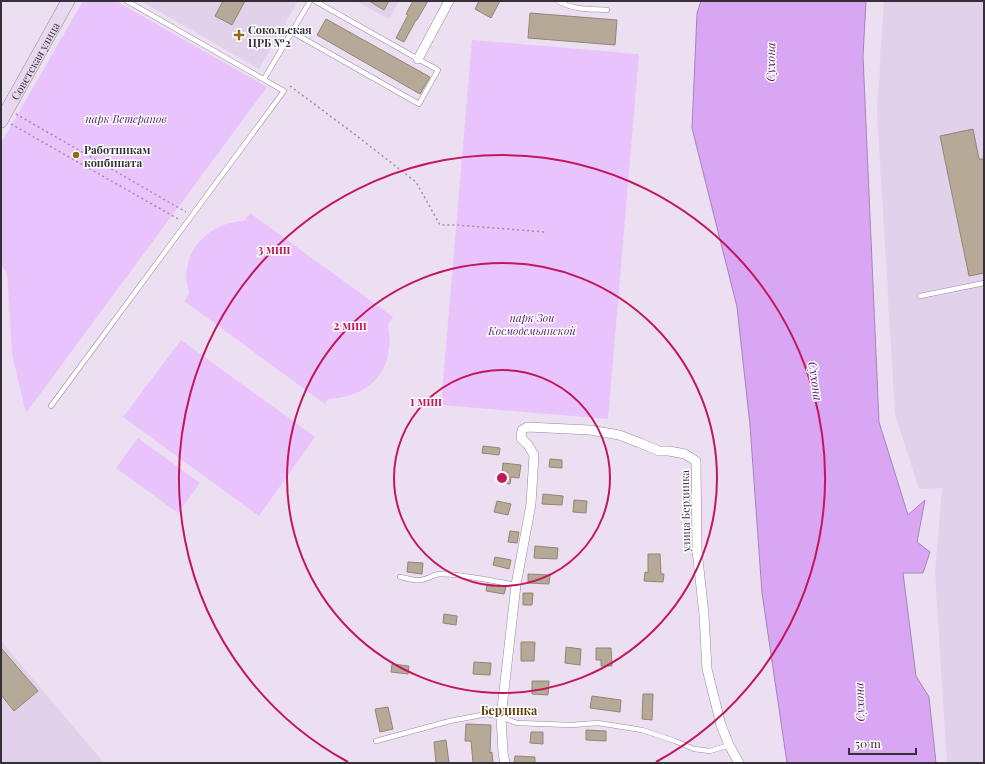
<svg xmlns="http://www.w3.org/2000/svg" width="985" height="764" font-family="'Playfair Display',serif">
	<rect width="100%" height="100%" fill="#ecdff2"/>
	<g fill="#e2d1eb">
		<path d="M 141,1 L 298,1 L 259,69 Z"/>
		<path d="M 356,1 L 399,1 L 389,19 Z"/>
		<path d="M 884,1 L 984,1 L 984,763 L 947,763 L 935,574 L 942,488 L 919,489 L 895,414 L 877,111 Z"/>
		<path d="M 1,641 L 104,763 L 1,763 Z"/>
	</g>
	<g fill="#e9c4fc">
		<path d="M 83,1 L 116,1 L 267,87 L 26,413 L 12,354 L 7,273 L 1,265 L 1,143 Z"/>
		<path d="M 472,40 L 639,54 L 608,419 L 441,405 Z"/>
		<path d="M 250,213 L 393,317 C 392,319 389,322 388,325 C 388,327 389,331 389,334 C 390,339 390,344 389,349 C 385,383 359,397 328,399 L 325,404 L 184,301 L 189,294 C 188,288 186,282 186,276 C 187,244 214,222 244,221 Z"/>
		<path d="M 181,340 L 315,437 L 259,516 L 123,417 Z"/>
		<path d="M 138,438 L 200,483 L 178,513 L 116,468 Z"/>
	</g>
	<path fill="#d9a6f3" stroke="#a883bb" d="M 701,1 L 866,1 L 863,56 L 879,422 L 908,515 L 925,500 L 917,542 L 930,552 L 923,573 L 903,573 L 916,676 L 929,697 L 936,763 L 787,763 L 762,593 L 750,425 L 737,307 L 692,128 L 697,13 Z"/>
	<g fill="#b6a997" stroke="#938675">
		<path d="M 223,1 L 245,1 L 232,25 L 215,16 Z"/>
		<path d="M 369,1 L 389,1 L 384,10 Z"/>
		<path d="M 413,1 L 428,1 L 417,20 L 416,20 L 404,42 L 396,38 L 408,15 L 406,14 Z"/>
		<path d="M 479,1 L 500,1 L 491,18 L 475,9 Z"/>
		<path d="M 530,13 L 617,20 L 615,45 L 528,38 Z"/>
		<path d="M 326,19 L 430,77 L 420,94 L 317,35 Z"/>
		<path d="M 973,129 L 979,159 L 984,159 L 984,273 L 969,276 L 940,136 Z"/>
		<path d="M 483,446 L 500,448 L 499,455 L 482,453 Z"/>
		<path d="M 550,459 L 562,460 L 562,468 L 549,467 Z"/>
		<path d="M 503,463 L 521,465 L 519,478 L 511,477 L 510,484 L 503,483 L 504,475 L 502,474 Z"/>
		<path d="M 543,494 L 563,496 L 562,505 L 542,504 Z"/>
		<path d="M 574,500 L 587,501 L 586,513 L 573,512 Z"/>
		<path d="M 497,501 L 511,504 L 508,515 L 494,512 Z"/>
		<path d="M 510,531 L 519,532 L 517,543 L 508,542 Z"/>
		<path d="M 535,546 L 558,548 L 557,559 L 534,558 Z"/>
		<path d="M 648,554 L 660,554 L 661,574 L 664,574 L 663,582 L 644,581 L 645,572 L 648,573 Z"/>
		<path d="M 495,557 L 511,560 L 509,569 L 493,565 Z"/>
		<path d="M 408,562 L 423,563 L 422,574 L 407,572 Z"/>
		<path d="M 528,574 L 550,575 L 549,584 L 528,583 Z"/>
		<path d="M 487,584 L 506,587 L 504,594 L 486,591 Z"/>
		<path d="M 523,593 L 533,593 L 532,605 L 523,605 Z"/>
		<path d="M 444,614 L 457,616 L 456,625 L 443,623 Z"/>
		<path d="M 521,642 L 535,642 L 534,661 L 521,661 Z"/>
		<path d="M 566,647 L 581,649 L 580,665 L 565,663 Z"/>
		<path d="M 1,648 L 38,691 L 14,711 L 1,695 Z"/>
		<path d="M 596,648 L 611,648 L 612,666 L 601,666 L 601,660 L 596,660 Z"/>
		<path d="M 474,662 L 491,663 L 490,675 L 473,674 Z"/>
		<path d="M 392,664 L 409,666 L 408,674 L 391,672 Z"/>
		<path d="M 532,681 L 549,681 L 548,695 L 532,694 Z"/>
		<path d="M 643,694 L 653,694 L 652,720 L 642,719 Z"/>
		<path d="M 592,696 L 621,700 L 620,712 L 590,708 Z"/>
		<path d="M 388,707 L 393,729 L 380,732 L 375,709 Z"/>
		<path d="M 466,724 L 491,725 L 490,753 L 492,752 L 493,763 L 473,763 L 471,741 L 465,741 Z"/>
		<path d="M 586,730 L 606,731 L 606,741 L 586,740 Z"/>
		<path d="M 531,732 L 543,732 L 543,744 L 530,743 Z"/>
		<path d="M 446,740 L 449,763 L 436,763 L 434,742 Z"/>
		<path d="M 515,756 L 535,757 L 535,763 L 514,763 Z"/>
	</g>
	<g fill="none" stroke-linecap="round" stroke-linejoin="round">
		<defs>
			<g id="service">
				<path d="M 558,1 C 573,10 590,9 607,10"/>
				<path d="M 292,32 L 419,104 L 438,70 L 418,59 L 315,1"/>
				<path d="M 264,79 L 310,1"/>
				<path d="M 920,296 L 984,283"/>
				<path d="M 51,406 L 284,91 L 127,1"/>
				<path d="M 400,577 C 407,578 415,581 421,580 C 428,579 432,575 439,574 C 464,574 492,581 516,585"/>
				<path d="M 376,741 L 450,721 L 487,714 L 501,717 L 517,723 L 572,725 L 598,723 L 642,730 L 675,741 L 694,749 L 710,751 L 729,745"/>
			</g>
			<g id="minor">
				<path d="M 418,59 L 449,1"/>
				<path d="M 505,763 L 503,753 L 501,717 L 516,585 L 531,504 L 534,455 L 528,445 L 521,438 L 522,430 L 527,427 L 590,430 L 619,435 L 640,443 L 659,451 L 669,451 L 685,454 L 696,461 L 697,550 L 704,615 L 707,669 L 721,725 L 729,745 L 739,763"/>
			</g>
			<g id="secondary">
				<path id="s1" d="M 1,121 L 68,1"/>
			</g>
		</defs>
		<use href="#service" stroke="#978b9e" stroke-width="5.5"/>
		<use href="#minor" stroke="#978b9e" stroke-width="10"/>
		<use href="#secondary" stroke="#978b9e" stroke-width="14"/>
		<g stroke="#9c92a0" stroke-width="1.5" stroke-dasharray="2 3" stroke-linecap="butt">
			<path d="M 290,86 L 353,133 L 416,182 L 440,225 L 457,225 L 545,232"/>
			<path d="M 16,114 L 186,212"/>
			<path d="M 11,124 L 180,220"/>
		</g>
		<use href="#service" stroke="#fff" stroke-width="4.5"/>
		<use href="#minor" stroke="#fff" stroke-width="9"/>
		<use href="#secondary" stroke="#e7d7ef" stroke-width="13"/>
	</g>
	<g fill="none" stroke="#c2185b" stroke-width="2">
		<circle cx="502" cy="478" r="108"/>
		<circle cx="502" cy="478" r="215"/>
		<path d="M348 762A323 323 0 1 1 656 762"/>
	</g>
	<g fill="#966816" stroke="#fff" stroke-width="1.5">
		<path d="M237 29h4v4h4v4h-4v4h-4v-4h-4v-4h4z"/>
		<circle cx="76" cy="155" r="4"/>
	</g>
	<g text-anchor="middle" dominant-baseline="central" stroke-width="3" stroke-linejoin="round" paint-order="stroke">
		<g font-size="11" font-weight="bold" fill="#353038" stroke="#fff" text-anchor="start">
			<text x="248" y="29">Сокольская<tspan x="248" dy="13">ЦРБ №2</tspan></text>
			<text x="84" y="149">Работникам<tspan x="84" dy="13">конбината</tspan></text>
		</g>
		<g font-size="11" fill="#353038" stroke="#fff">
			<text stroke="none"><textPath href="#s1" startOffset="69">Советская улица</textPath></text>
			<text transform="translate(685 511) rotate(-91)">улица Бердинка</text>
		</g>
		<g font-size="11" font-style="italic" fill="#591b73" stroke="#fff">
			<text x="126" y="118">парк Ветеранов</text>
			<text x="532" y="317">парк Зои<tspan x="532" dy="13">Космодемьянской</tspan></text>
		</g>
		<g font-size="12" font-style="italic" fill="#55166f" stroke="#fff">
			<text transform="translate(770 62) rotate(-89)">Сухона</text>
			<text transform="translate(816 381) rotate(82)">Сухона</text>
			<text transform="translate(859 702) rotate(-92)">Сухона</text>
		</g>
		<g font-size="12" font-weight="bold" fill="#604007" stroke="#fff">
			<text x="509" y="710">Бердинка</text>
		</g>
	</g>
	<circle cx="502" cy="478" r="6" fill="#c2185b" stroke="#fff" stroke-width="2"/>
	<g font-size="12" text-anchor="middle" font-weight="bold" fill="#c2185b" stroke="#fff" stroke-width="3" stroke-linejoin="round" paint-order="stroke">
		<text x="274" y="254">3 мин</text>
		<text x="350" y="330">2 мин</text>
		<text x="426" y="406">1 мин</text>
	</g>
	<rect width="985" height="764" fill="none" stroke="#353038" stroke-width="4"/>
	<path d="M849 748v6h67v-6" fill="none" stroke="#353038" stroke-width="2"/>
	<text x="855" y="748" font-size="12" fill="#353038" stroke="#ffffff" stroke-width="3" paint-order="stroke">50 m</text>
</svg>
